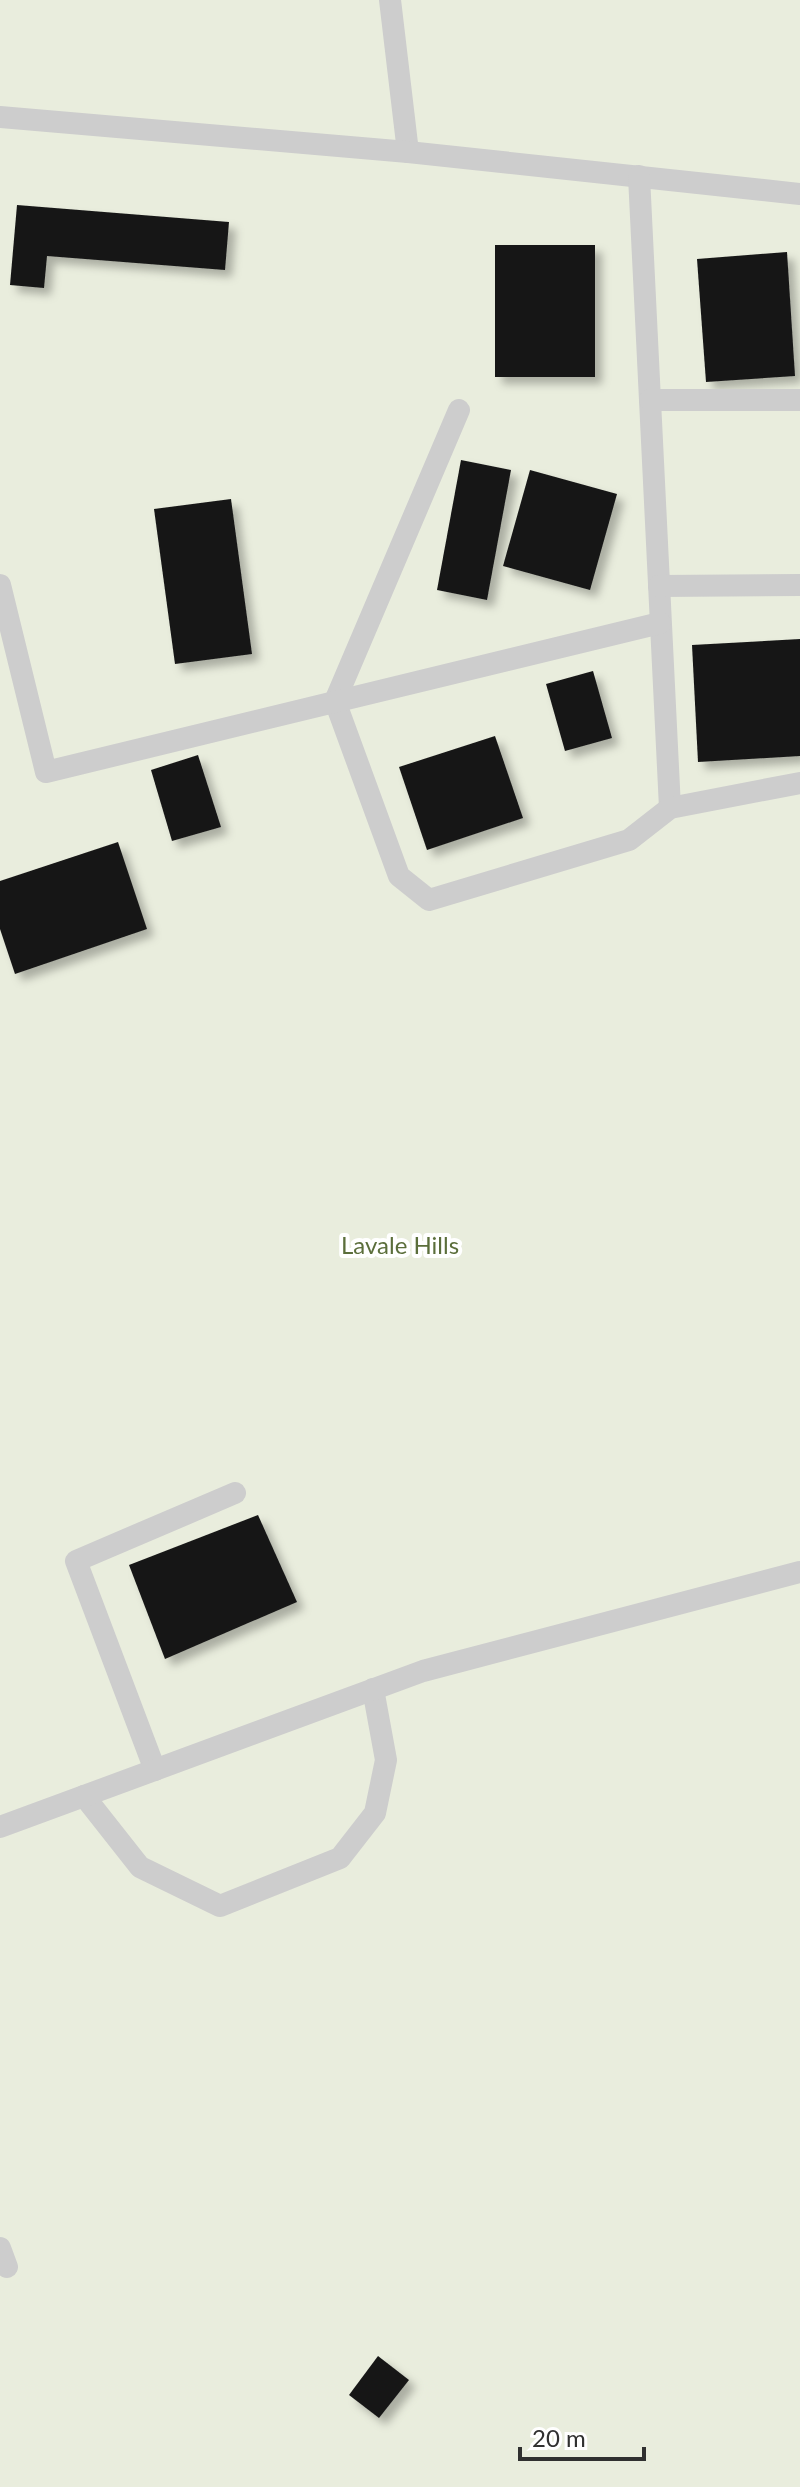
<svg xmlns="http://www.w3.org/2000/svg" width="800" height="2487" font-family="Lato,sans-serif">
	<defs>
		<filter id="shadow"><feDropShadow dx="7" dy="7" stdDeviation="4" flood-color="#0004"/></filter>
	</defs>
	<rect width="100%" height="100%" fill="#fff"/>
	<rect fill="#e9eddd" x="0" y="0" width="800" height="2487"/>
	<g fill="#171717" filter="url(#shadow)">
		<path d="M 17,205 L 229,222 L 225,270 L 47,256 L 44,288 L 10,285 Z"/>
		<rect x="495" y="245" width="100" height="132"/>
		<path d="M 787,252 L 795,376 L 706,382 L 697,259 Z"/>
		<path d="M 461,460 L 511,470 L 487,600 L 437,590 Z"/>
		<path d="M 530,470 L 617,494 L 590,590 L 503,566 Z"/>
		<path d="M 231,499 L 252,654 L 175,664 L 154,509 Z"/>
		<path d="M 800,639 L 800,756 L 698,762 L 692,645 Z"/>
		<path d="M 593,671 L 612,738 L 565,751 L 546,684 Z"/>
		<path d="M 495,736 L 523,818 L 427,850 L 399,767 Z"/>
		<path d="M 198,755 L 221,827 L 172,841 L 151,770 Z"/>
		<path d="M 118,842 L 147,929 L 15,974 L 0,929 L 0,881 Z"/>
		<path d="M 258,1515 L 297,1602 L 165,1659 L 129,1565 Z"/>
		<path d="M 378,2356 L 409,2380 L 379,2418 L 349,2395 Z"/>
	</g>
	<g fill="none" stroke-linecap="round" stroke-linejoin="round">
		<g stroke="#cdcdcd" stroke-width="22">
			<path d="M 390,0 L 408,152"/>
			<path d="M 0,117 L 408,152 L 800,194"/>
			<path d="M 639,176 L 670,808"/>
			<path d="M 650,400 L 800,400"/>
			<path d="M 459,410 L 335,701 L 399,876 L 429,900 L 629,840 L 670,808 L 800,783"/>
			<path d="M 0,585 L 46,772 L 660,623"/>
			<path d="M 659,586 L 800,585"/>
			<path d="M 155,1770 L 76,1561 L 235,1493"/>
			<path d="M 84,1796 L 140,1867 L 220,1906 L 340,1858 L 375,1813 L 386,1760 L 373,1689"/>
			<path d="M 0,1827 L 423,1671 L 800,1572"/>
			<path d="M 0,2248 L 7,2267"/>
		</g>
	</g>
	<g text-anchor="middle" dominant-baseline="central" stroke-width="8" stroke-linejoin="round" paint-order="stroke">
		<g font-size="24" fill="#5b6e3b" stroke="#fff">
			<text x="400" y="1244">Lavale Hills</text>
		</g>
	</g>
	<path d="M520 2447v12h124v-12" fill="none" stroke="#303030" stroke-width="4"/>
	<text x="532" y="2447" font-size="24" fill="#303030" stroke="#ffffff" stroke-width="6" paint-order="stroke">20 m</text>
</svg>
